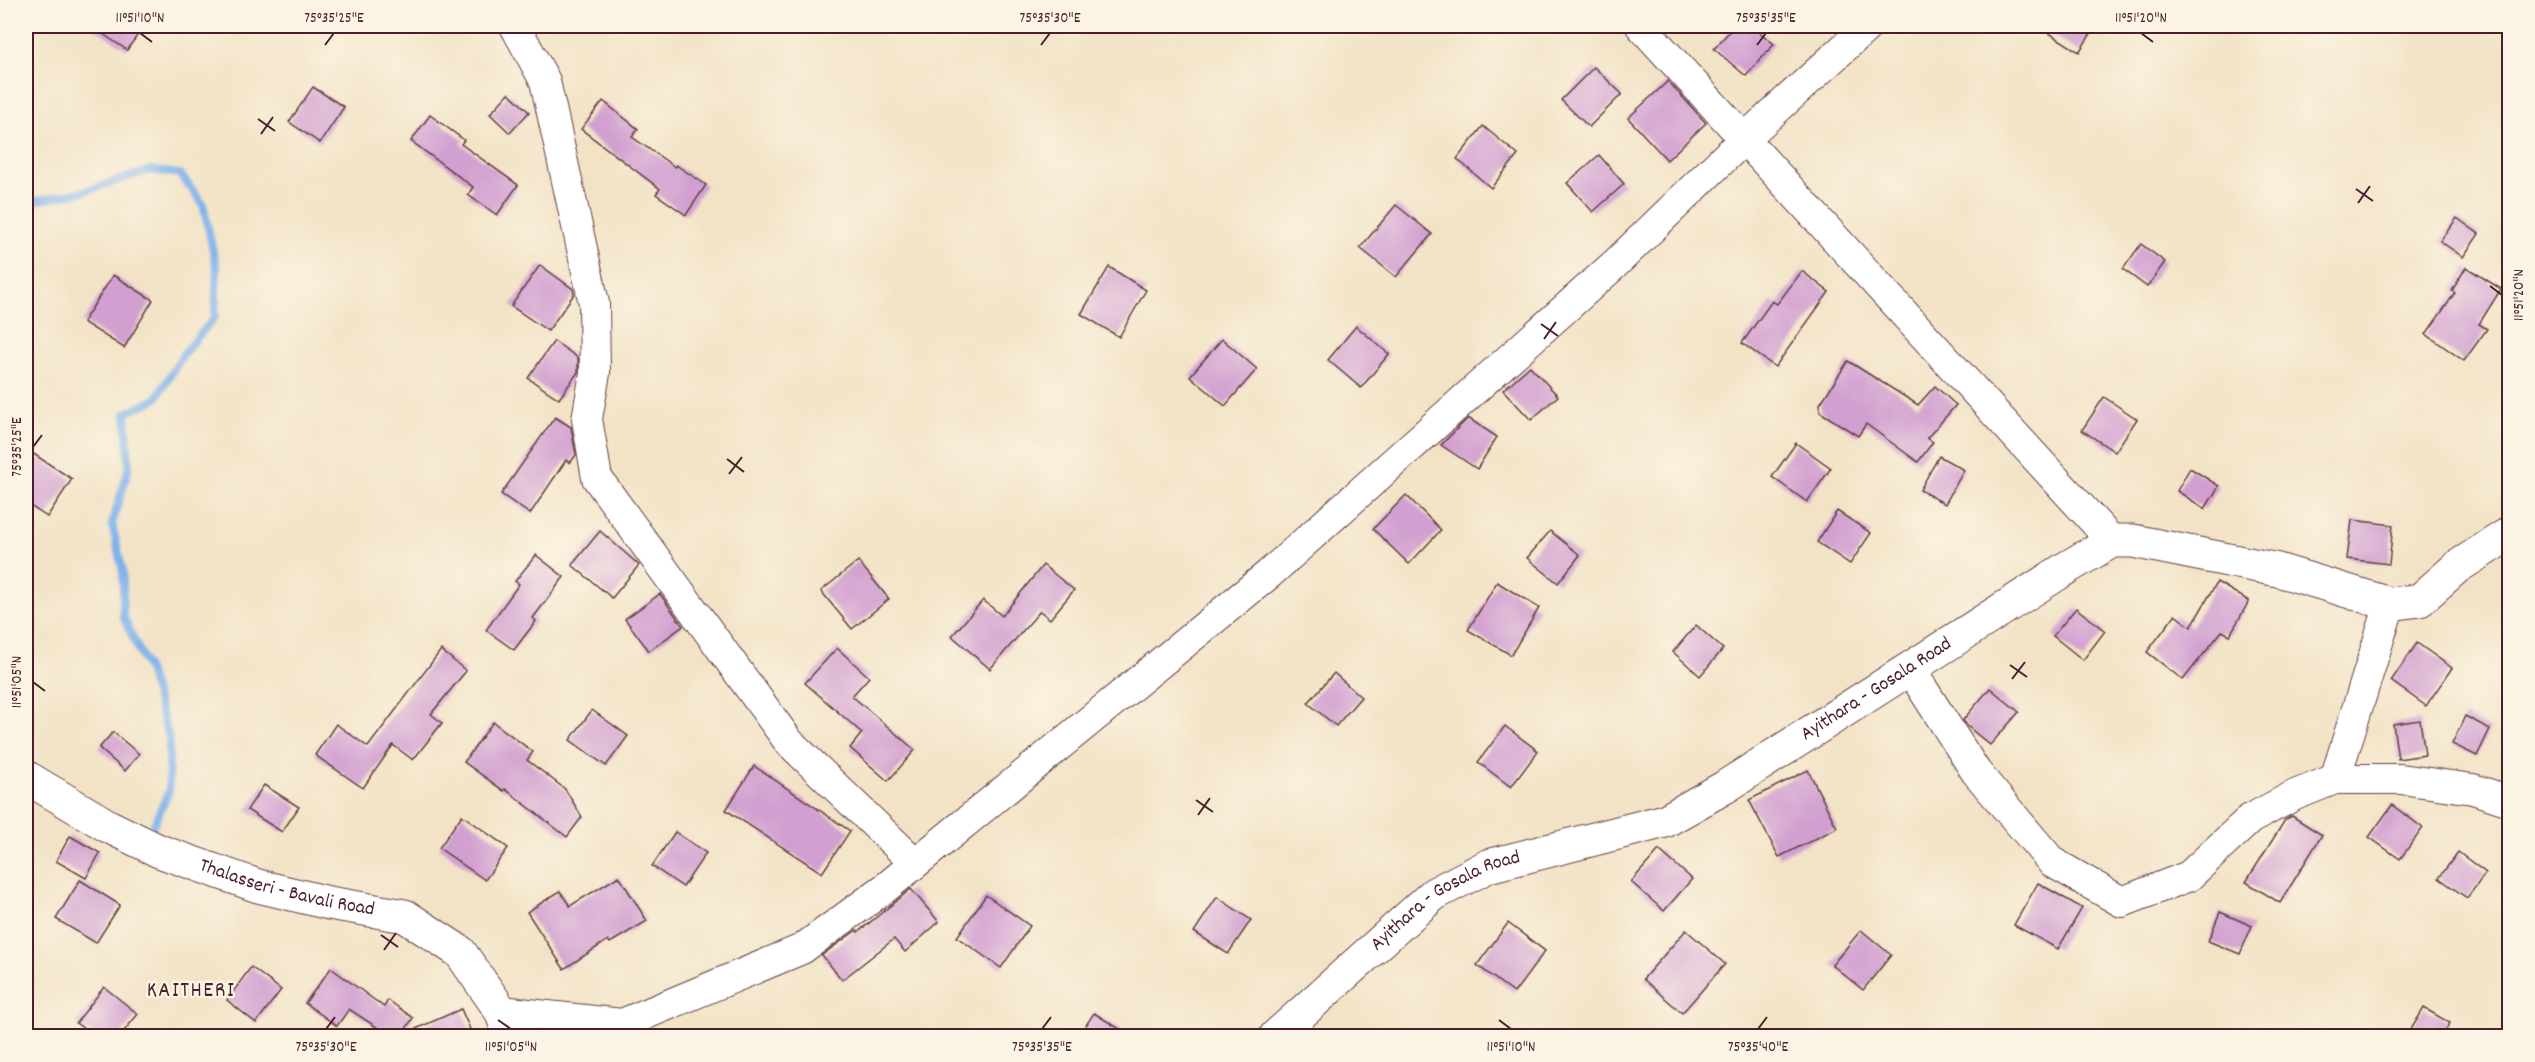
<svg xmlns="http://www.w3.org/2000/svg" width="2535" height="1062" font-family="Dekko,sans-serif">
	<rect width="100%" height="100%" fill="#fcf5e5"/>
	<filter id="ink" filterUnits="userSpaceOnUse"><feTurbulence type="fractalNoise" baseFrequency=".0167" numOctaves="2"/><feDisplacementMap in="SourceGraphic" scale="12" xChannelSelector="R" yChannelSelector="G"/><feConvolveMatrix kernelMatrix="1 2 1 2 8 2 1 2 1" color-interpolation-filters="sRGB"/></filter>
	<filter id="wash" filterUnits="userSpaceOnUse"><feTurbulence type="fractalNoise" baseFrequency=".008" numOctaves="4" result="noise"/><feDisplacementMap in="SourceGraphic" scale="24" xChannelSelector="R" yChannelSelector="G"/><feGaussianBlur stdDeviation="1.35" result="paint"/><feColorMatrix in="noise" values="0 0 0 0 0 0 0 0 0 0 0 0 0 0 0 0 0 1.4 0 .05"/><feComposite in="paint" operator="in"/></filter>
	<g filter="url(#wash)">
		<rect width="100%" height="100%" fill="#f2e3c6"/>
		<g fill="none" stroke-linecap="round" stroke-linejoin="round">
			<path stroke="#7bb0e9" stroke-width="8" d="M 26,203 L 85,191 L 150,170 L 180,174 L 203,204 L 217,269 L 215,317 L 184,353 L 156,399 L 126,413 L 129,467 L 112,524 L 123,572 L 123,616 L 148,670 L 169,738 L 169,791 L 154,824"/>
		</g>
		<g id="blocks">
			<g fill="#d1a0d0">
				<path d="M 91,26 L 144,26 L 127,50 Z"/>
				<path d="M 1734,26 L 1752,26 L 1774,44 L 1746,76 L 1714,49 Z"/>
				<path d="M 2038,26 L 2096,26 L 2079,52 Z"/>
				<path d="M 1594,67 L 1622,94 L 1589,127 L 1561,100 Z"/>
				<path d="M 1668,81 L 1706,123 L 1667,160 L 1628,118 Z"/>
				<path d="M 313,87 L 344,107 L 320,143 L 289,122 Z"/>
				<path d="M 509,93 L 529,112 L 510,133 L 490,114 Z"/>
				<path d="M 603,101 L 638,129 L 632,137 L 675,167 L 676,165 L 706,185 L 686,215 L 656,194 L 660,189 L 581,129 Z"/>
				<path d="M 430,115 L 464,140 L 461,144 L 518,185 L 497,215 L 468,195 L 473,187 L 411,141 Z"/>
				<path d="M 1483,126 L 1518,155 L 1491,188 L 1457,159 Z"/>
				<path d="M 1599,155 L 1624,184 L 1593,212 L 1567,183 Z"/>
				<path d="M 1396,205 L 1432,234 L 1396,277 L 1360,248 Z"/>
				<path d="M 2457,218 L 2479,234 L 2463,257 L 2440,241 Z"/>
				<path d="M 2141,244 L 2165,262 L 2147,287 L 2123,269 Z"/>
				<path d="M 540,265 L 573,289 L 574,294 L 548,331 L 511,306 Z"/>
				<path d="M 1109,267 L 1146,290 L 1119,337 L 1081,314 Z"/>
				<path d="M 2466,267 L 2501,289 L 2479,324 L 2487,329 L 2464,361 L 2426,334 L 2455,293 L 2452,291 Z"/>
				<path d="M 1802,271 L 1829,292 L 1775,367 L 1742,343 L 1772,301 L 1777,304 Z"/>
				<path d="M 113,275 L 153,300 L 124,348 L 83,322 Z"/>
				<path d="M 1356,326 L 1389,354 L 1361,388 L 1328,360 Z"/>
				<path d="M 1222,339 L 1257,369 L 1225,406 L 1190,376 Z"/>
				<path d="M 554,341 L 578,358 L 578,372 L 559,399 L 528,378 Z"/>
				<path d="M 1848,361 L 1918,405 L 1935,386 L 1956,405 L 1927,438 L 1933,442 L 1918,462 L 1866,424 L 1858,436 L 1820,412 L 1820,404 Z"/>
				<path d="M 1530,366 L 1558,396 L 1531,420 L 1503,390 Z"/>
				<path d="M 2104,397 L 2137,419 L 2115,452 L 2082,430 Z"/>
				<path d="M 555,417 L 571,427 L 576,455 L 570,463 L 566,460 L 530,514 L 501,494 Z"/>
				<path d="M 1468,418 L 1497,437 L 1477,469 L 1441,445 Z"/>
				<path d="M 1796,443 L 1831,468 L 1807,502 L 1772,477 Z"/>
				<path d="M 26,449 L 72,479 L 47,517 L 26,503 Z"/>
				<path d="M 1939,456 L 1964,470 L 1945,504 L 1920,490 Z"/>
				<path d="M 2190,468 L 2219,486 L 2205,509 L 2177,491 Z"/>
				<path d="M 1406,495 L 1441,530 L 1409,564 L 1373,529 Z"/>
				<path d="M 1837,511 L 1871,533 L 1850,564 L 1817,542 Z"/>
				<path d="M 2352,520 L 2393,525 L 2389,564 L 2347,559 Z"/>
				<path d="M 600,531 L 639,565 L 612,598 L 572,565 Z"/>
				<path d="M 1550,531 L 1580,555 L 1558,583 L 1527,558 Z"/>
				<path d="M 536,555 L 564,577 L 533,618 L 536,621 L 514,650 L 486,630 L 519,584 L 515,581 Z"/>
				<path d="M 858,561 L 889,599 L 852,629 L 821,591 Z"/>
				<path d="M 1043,565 L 1074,590 L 1050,619 L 1040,611 L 990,669 L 952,636 L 983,600 L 1002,616 Z"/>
				<path d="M 1497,582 L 1539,608 L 1511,655 L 1468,630 Z"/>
				<path d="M 2217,582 L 2249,601 L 2230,635 L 2222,631 L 2183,680 L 2147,652 L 2175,615 L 2191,627 Z"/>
				<path d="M 660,594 L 683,626 L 649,651 L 625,619 Z"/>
				<path d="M 2076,608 L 2105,631 L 2083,660 L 2053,636 Z"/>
				<path d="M 1696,625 L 1723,649 L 1700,676 L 1673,652 Z"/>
				<path d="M 2417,643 L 2452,668 L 2426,706 L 2391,681 Z"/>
				<path d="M 837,648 L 869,677 L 852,696 L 915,750 L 888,781 L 850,748 L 862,733 L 805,683 Z"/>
				<path d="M 441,650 L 466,671 L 431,714 L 442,723 L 413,760 L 393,745 L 363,788 L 315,755 L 336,724 L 368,747 Z"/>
				<path d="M 1334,673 L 1361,697 L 1336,726 L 1308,703 Z"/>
				<path d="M 1990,688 L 2019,712 L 1990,745 L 1967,726 L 1963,720 Z"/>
				<path d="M 592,710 L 628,736 L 606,766 L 570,740 Z"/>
				<path d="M 2465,716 L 2490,729 L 2477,756 L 2452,744 Z"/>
				<path d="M 2420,720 L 2425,755 L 2398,759 L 2393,724 Z"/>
				<path d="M 493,722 L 533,752 L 527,760 L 565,789 L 582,817 L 567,837 L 505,789 L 504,791 L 464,762 Z"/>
				<path d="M 1505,726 L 1538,751 L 1511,787 L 1478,762 Z"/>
				<path d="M 113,732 L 139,754 L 125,771 L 99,748 Z"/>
				<path d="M 754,766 L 850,831 L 822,873 L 726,810 Z"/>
				<path d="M 1808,770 L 1837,828 L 1779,857 L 1749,800 Z"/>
				<path d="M 264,785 L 299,807 L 282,832 L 247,810 Z"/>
				<path d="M 2392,805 L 2423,828 L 2400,859 L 2369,837 Z"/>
				<path d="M 462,815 L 508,848 L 485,880 L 439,848 Z"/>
				<path d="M 2292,816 L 2322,835 L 2280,903 L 2246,882 L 2285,820 Z"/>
				<path d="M 675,832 L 706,853 L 683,887 L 652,866 Z"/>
				<path d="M 70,836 L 100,853 L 86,878 L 56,861 Z"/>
				<path d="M 1659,850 L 1692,879 L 1664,911 L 1631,882 Z"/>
				<path d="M 2458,852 L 2486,873 L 2467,898 L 2439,878 Z"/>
				<path d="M 619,876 L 647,921 L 610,943 L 608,940 L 564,969 L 527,912 L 560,891 L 570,906 Z"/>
				<path d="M 80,880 L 120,905 L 96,943 L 56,919 Z"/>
				<path d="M 2038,883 L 2082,908 L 2058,949 L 2014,925 Z"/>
				<path d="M 911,889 L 939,922 L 905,952 L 894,939 L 842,980 L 822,955 L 857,930 L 858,932 Z"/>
				<path d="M 986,895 L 1030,926 L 1001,968 L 957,937 Z"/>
				<path d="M 1217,897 L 1251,920 L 1228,954 L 1194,932 Z"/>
				<path d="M 2220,912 L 2252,926 L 2240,954 L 2208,941 Z"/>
				<path d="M 1508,923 L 1545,951 L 1514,993 L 1477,965 Z"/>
				<path d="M 1686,930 L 1725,964 L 1682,1013 L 1643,979 Z"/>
				<path d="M 1861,930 L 1891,955 L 1863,990 L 1832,965 Z"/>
				<path d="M 251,967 L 281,990 L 256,1023 L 227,1000 Z"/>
				<path d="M 331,968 L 384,1007 L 388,1000 L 413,1018 L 402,1035 L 461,1009 L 473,1036 L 390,1036 L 349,1009 L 337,1026 L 305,1003 Z"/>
				<path d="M 104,987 L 138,1014 L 120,1036 L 94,1036 L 76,1023 Z"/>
				<path d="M 2424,1008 L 2450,1023 L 2442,1036 L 2407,1036 Z"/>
				<path d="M 1094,1013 L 1131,1036 L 1079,1036 Z"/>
			</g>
		</g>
	</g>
	<g filter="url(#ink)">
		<use href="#blocks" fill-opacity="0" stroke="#633c42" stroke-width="1.5"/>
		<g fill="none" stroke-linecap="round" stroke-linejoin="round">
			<defs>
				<g id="street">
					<path d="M 515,26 L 545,81 L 594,303 L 595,373 L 587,419 L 597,478 L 789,742 L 915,863"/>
					<path d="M 1641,26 L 2112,541"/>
					<path d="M 1910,669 L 1976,772 L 2052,862 L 2122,902 L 2189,876 L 2250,819 L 2295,795 L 2335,779 L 2401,779 L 2473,789 L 2510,801"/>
					<path d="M 2335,779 L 2390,604"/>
					<path d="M 501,1011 L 622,1024 L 802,949 L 884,889 L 1269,574 L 1615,264 L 1743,140 L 1868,26"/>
				</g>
				<g id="secondary">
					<path id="s1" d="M 26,777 L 108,826 L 159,851 L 258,886 L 329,903 L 405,916 L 460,952 L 501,1011 L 510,1036"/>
					<path id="s2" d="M 1276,1036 L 1434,894 L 1488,866 L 1665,821 L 1725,787 L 2068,567 L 2112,541 L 2133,541 L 2278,570 L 2390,604 L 2420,600 L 2457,567 L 2510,533"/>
				</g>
			</defs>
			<use href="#street" stroke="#633c42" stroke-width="32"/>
			<use href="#secondary" stroke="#633c42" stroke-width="35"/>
			<use href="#street" stroke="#fff" stroke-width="30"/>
			<use href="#secondary" stroke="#fff" stroke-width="33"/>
		</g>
	</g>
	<path fill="none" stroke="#4a1f2b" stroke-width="2" d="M 140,33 L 152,42M 2141,33 L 2153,42M 325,45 L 334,33M 1041,45 L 1050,33M 1757,45 L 1766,33M 258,119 L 275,131M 261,134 L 273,117M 2356,189 L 2373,201M 2358,203 L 2370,186M 2490,286 L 2502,295M 1541,324 L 1558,336M 1544,339 L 1556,322M 33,447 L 42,435M 727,459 L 744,472M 729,474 L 742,457M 2010,665 L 2027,677M 2012,679 L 2025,662M 33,682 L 45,691M 1196,800 L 1213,812M 1198,815 L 1210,798M 381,935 L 398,947M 384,950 L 396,933M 498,1020 L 511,1029M 1499,1020 L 1511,1029M 326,1029 L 335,1017M 1042,1029 L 1051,1017M 1758,1029 L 1767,1017"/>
	<g text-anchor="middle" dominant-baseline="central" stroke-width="5" stroke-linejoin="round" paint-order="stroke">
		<g font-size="20" fill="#4a1f2b" stroke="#fcf5e5">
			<text stroke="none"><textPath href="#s2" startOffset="705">Ayithara - Gosala Road</textPath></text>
			<text stroke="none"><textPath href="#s1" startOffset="286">Thalasseri - Bavali Road</textPath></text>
			<text stroke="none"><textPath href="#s2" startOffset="219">Ayithara - Gosala Road</textPath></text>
		</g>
		<g font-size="22" letter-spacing="1.5" fill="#4a1f2b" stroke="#fcf5e5">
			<text x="191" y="991">KAITHERI</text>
		</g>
	</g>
	<rect width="2535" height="1062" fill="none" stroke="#fcf5e5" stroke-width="66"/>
	<rect x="33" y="33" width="2469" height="996" fill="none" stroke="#4a1f2b" stroke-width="2"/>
	<g font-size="15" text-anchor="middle" fill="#4a1f2b">
		<text x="140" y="22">11°51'10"N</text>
		<text x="334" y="22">75°35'25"E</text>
		<text x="1050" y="22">75°35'30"E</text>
		<text x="1766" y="22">75°35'35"E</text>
		<text x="2141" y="22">11°51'20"N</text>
		<text transform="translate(2518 295) rotate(-90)" y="5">11°51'20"N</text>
		<text transform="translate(16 447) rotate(-90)" y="5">75°35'25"E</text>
		<text transform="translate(16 682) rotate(-90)" y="5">11°51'05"N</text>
		<text x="326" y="1051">75°35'30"E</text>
		<text x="511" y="1051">11°51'05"N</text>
		<text x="1042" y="1051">75°35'35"E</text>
		<text x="1511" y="1051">11°51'10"N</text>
		<text x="1758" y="1051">75°35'40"E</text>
	</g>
</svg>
